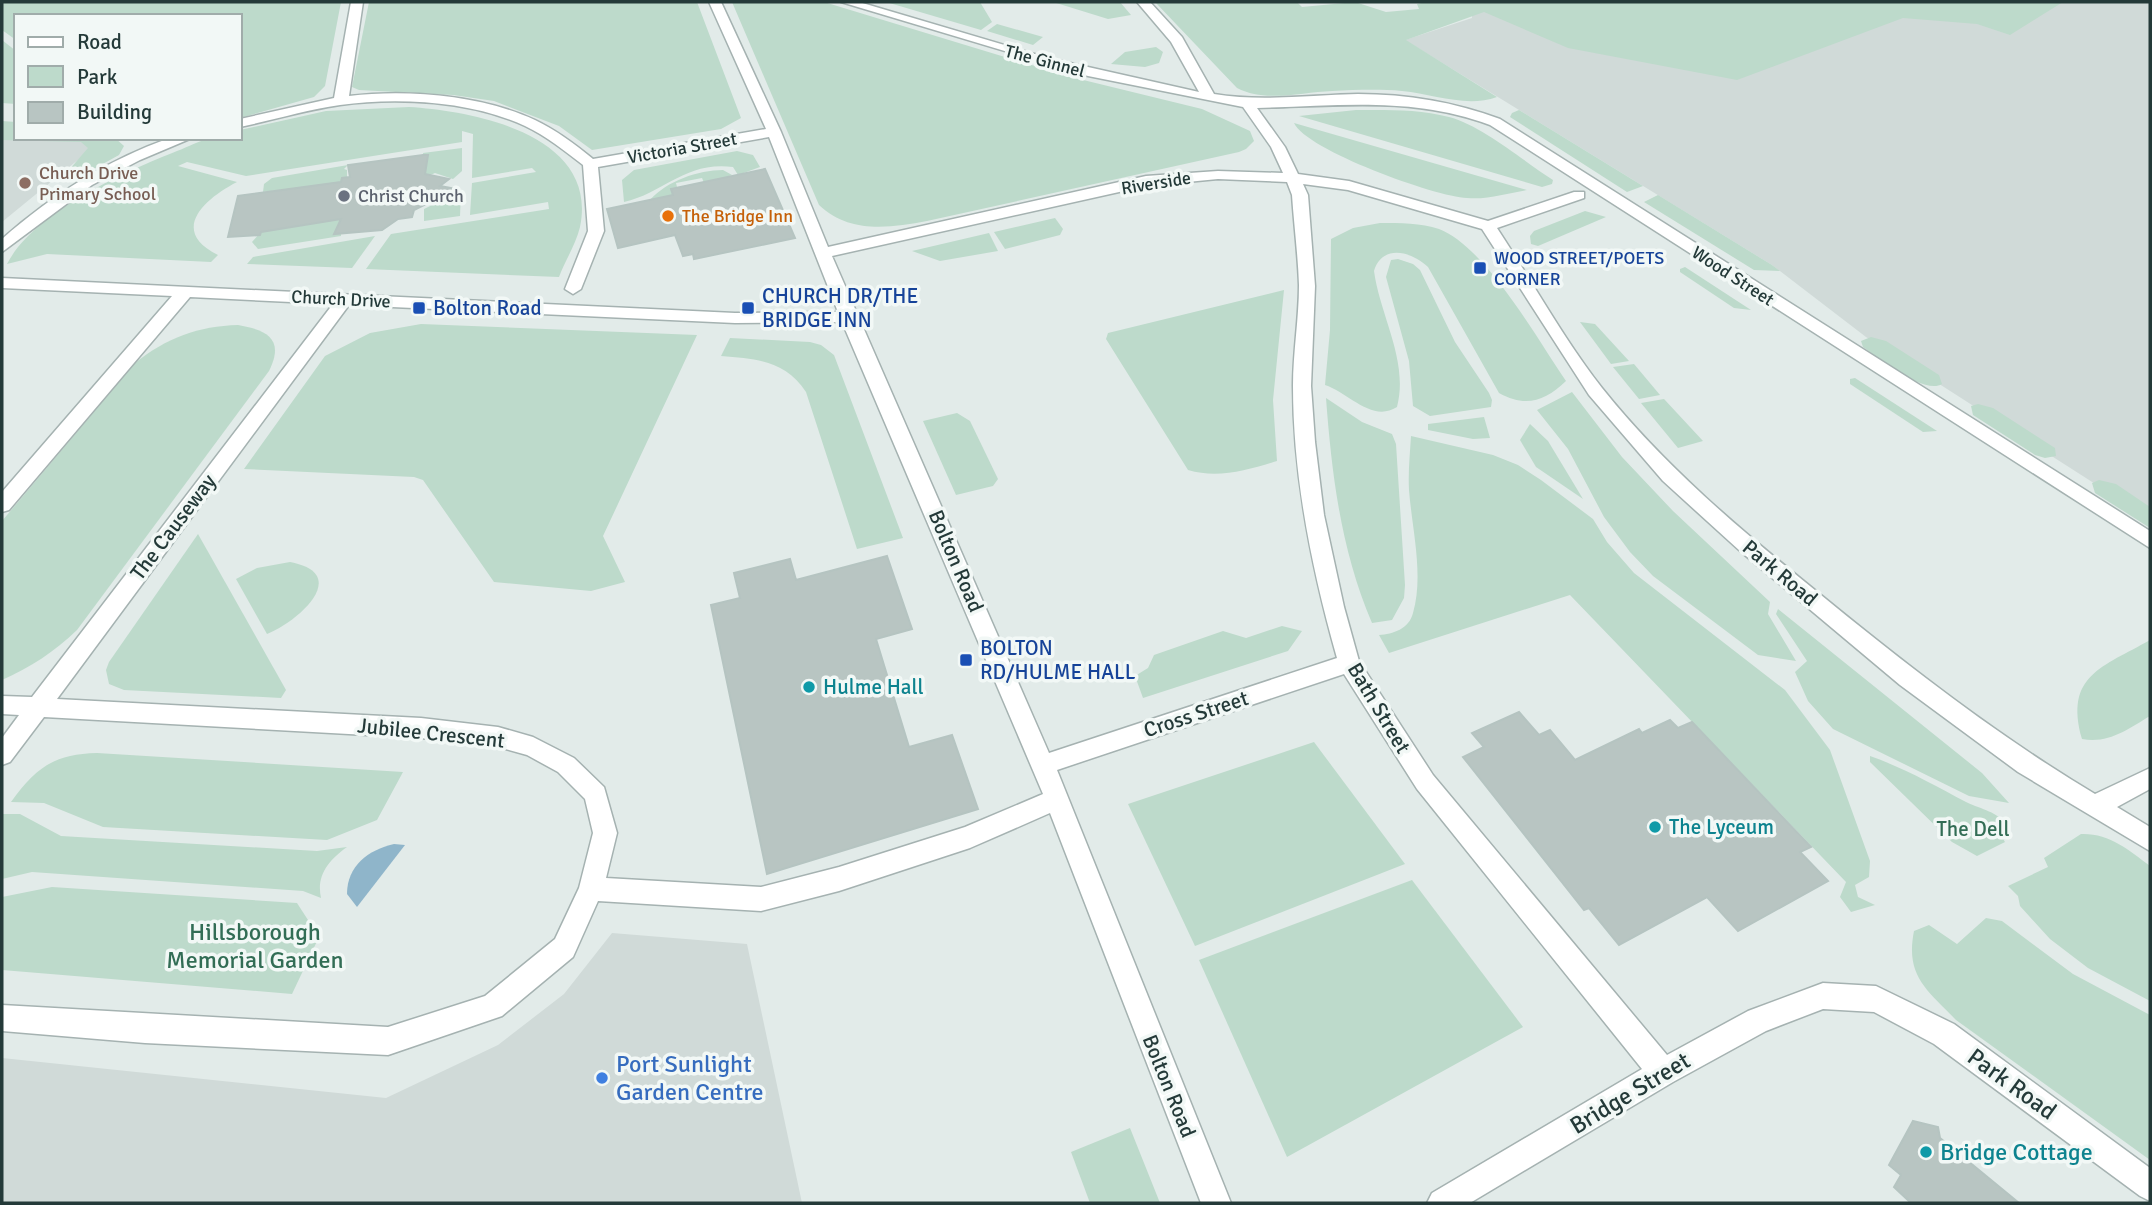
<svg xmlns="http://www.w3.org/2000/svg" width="2152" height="1205" font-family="Signika,sans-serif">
	<rect width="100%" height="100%" fill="#e2ebe9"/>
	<g fill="#d0dad8">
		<path d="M 1472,2 L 2150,2 L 2150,519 L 1866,337 L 1772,265 L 1405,40 L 1472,18 Z"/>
		<path d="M 2,130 L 16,138 L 90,138 L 96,145 L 2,222 Z"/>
		<path d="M 612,933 L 747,944 L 802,1203 L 2,1203 L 2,1058 L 386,1098 L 498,1045 L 564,994 Z"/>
	</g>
	<g fill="#bddacb">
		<path d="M 2,2 L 341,2 L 325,86 L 314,97 L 240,118 L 240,16 L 16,16 L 16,40 L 2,30 Z"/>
		<path d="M 369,2 L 697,2 L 741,118 L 721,129 L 592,150 L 559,126 L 494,101 L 453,95 L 359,90 L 352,87 Z"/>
		<path d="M 732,2 L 824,2 L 1071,77 L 1202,109 L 1250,131 L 1254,141 L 1246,149 L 1239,152 L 927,221 C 889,228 850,234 819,205 Z"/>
		<path d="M 886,2 L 980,2 L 992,22 L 981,30 Z"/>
		<path d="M 1053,2 L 1120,2 L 1131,15 L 1108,19 Z"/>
		<path d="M 1155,2 L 1297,2 L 1302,7 L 1355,2 L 1386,12 L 1419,9 L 1417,4 L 1426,2 L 2063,2 L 2010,35 L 1977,24 L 1903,18 L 1737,80 L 1568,48 L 1484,12 L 1406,40 L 1497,97 C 1466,108 1434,94 1402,91 C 1379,89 1355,90 1332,91 C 1301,92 1266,103 1237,88 Z"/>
		<path d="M 997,24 L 1043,37 L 1033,45 L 987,31 Z"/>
		<path d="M 2,40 L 16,51 L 16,104 L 2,103 Z"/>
		<path d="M 1156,47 L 1163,52 L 1159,63 L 1145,67 L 1111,64 L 1125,52 Z"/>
		<path d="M 409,107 C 475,111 599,135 580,227 C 576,244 565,261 559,277 L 366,269 L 391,234 L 549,209 L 548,202 L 470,215 L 472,183 L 536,172 L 532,168 L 472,178 L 473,134 L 462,131 L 462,142 L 246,176 L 187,162 L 178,166 L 237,182 C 204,199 169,231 218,255 L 211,262 L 47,254 L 7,264 C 34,212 124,172 177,151 C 188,147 200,140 212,138 C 221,137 231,138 240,138 L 240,130 L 326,111 Z"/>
		<path d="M 1356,110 C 1387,110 1419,109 1449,117 C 1483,126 1523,161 1553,180 L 1552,184 L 1542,187 L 1299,116 Z"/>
		<path d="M 1519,110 L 1643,186 L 1627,192 L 1510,117 L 1512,113 Z"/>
		<path d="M 2,121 L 16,122 L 16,138 L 115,138 L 124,146 L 119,155 L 72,181 L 62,178 L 88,148 L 81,142 L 2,140 Z"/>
		<path d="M 1294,123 L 1527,190 C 1508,193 1487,200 1467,198 C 1436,197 1306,150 1294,123 Z"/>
		<path d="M 462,148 L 462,171 L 453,179 L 435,173 L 421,179 L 426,168 L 423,153 Z"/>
		<path d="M 737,151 L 753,155 L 760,167 L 738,175 L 733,167 C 685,161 664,193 624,202 L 622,180 L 634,170 Z"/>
		<path d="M 348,165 L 344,169 L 347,170 L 347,177 L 342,178 L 346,182 L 263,192 L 264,184 L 272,178 Z"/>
		<path d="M 723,170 L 732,175 L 705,185 L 702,178 L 676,183 L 677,187 L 671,189 L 673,195 L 650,200 C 667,181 698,170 723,170 Z"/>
		<path d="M 461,191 L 460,216 L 424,221 L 424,209 Z"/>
		<path d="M 1658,195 L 1772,265 L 1780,271 L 1754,270 L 1644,202 Z"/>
		<path d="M 1585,211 L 1606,217 L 1538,246 L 1531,244 L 1530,236 L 1534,231 Z"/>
		<path d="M 1055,218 L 1063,229 L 1060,235 L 1005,249 L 994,232 Z"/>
		<path d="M 341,219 L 336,233 L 341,233 L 341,236 L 258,249 L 252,242 L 261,232 Z"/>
		<path d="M 1380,223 C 1400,223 1421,223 1439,229 C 1486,247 1537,339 1566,381 C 1545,401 1526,408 1499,393 L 1428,267 C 1411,251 1382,244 1374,271 C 1380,316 1409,361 1397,407 C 1372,423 1349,393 1325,385 L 1330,330 L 1331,239 L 1353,228 Z"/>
		<path d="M 989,233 L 998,251 L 940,261 L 912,251 Z"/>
		<path d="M 375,236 L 352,268 L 247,264 L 253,257 Z"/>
		<path d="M 1398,259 L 1413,264 L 1420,270 L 1455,342 L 1489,393 L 1492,400 L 1491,407 L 1430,416 L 1413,406 L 1409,361 L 1386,277 L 1391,260 Z"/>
		<path d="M 1685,267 L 1751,310 L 1734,308 L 1680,272 L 1680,269 Z"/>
		<path d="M 1284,290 L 1273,400 L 1277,461 C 1248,470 1218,479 1188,470 L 1106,339 L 1108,333 Z"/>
		<path d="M 1580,322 L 1595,324 L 1629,361 L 1611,364 Z"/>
		<path d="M 421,324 L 697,335 L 603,536 L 625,582 L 591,591 L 494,582 L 423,480 L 414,477 L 244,469 L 325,356 L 370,333 Z"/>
		<path d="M 238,325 C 267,330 285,339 269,371 L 77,630 C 54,652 31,667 2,680 L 2,521 L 135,363 C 166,338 199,326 238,325 Z"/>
		<path d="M 1871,337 L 1886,341 L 1939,375 L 1942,384 C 1924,395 1879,358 1863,347 L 1861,341 Z"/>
		<path d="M 730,338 L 810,342 L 821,345 L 834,355 L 903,538 L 857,549 L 806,392 C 785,360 756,359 721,356 Z"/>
		<path d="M 1634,364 L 1660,395 L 1639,399 L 1613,367 Z"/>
		<path d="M 1855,378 L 1937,431 L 1923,432 L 1850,384 L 1850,379 Z"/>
		<path d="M 1572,392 L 1622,457 L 1673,511 L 1770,602 L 1768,614 L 1796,661 L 1758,655 L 1653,576 L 1630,552 L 1604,517 L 1568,449 L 1537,410 Z"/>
		<path d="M 1326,398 L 1362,422 L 1392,434 L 1396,444 L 1405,585 L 1404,598 L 1392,620 L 1372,623 C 1341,550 1332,477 1326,398 Z"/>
		<path d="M 1664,399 L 1703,441 L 1678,448 L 1641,403 Z"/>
		<path d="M 1978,404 L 1993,408 L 2055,448 L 2056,456 L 2045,458 L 2035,455 L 1973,415 L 1971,406 Z"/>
		<path d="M 957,413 L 970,421 L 998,479 L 993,486 L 956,495 L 923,421 Z"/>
		<path d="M 1484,417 L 1490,438 L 1473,439 L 1428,430 L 1428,424 Z"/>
		<path d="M 1530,424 L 1548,441 L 1583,499 L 1536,467 L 1520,440 Z"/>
		<path d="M 1411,436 L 1493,455 L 1518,465 L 1541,480 L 1593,519 L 1607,542 L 1634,573 L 1785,690 L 1830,750 L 1870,861 L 1869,877 L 1855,885 L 1858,897 L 1875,905 L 1851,912 L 1840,897 L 1846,882 L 1570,595 L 1389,653 L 1379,635 C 1393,634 1409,629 1413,613 C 1424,575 1412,529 1409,490 C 1408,472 1410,453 1411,436 Z"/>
		<path d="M 2099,480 L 2116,484 L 2150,507 L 2150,528 L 2095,493 L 2092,483 Z"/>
		<path d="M 198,534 L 286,690 L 281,698 L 124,690 L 109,684 L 106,670 L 109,662 Z"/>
		<path d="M 290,562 C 353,574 297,622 267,634 L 236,579 L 257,568 Z"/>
		<path d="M 1778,609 L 1982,773 L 2009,803 L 1969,796 L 1833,729 L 1808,701 L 1795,672 L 1807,661 L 1776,614 Z"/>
		<path d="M 1282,626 L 1302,631 L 1288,651 L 1143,698 L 1135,676 L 1148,668 L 1154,655 L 1223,631 L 1246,638 Z"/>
		<path d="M 2150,640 L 2150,716 C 2128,729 2109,744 2082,739 C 2064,675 2103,667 2150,640 Z"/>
		<path d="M 1314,742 L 1405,864 L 1195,946 L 1128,804 Z"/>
		<path d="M 97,753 L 403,772 L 377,820 L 327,840 L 103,827 L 44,803 L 11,802 C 36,767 55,754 97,753 Z"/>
		<path d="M 1870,756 C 1904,768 1934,785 1966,802 C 1983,810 1996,811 2009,826 L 1998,831 L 2005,842 L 1977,856 L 1952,842 L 1870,762 Z"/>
		<path d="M 2,814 L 20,814 L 61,836 L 317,851 L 347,847 C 329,860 316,875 321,898 L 303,891 L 32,872 L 2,879 Z"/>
		<path d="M 2081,834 C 2109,833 2129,850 2150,866 L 2150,1001 L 2088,968 L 2050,939 L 2020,906 L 2018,896 L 2008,886 L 2048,867 L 2044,858 Z"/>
		<path d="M 1412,880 L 1523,1027 L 1287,1157 L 1199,960 Z"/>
		<path d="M 52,887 L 297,903 L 319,937 L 292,994 L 2,970 L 2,897 Z"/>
		<path d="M 1986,918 L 2002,921 L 2073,974 L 2150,1015 L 2150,1160 L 1956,1020 C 1927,990 1905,976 1914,931 L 1929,925 L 1957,944 Z"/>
		<path d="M 1130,1128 L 1160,1203 L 1090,1203 L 1071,1152 Z"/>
	</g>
	<path fill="#8fb5ca" d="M 394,844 L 405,845 L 357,907 L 347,894 C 347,866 368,850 394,844 Z"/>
	<g fill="#b8c5c2" stroke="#b5c4c1" stroke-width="2">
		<path d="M 423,155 L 428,155 L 425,174 L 449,179 L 440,186 L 456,189 L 414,210 L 412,217 L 398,219 L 382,230 L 334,234 L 341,219 L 261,232 L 260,235 L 228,237 L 238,196 L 341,182 L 342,178 L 350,177 L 348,165 Z"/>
		<path d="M 765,169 L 795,238 L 694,259 L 693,254 L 683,256 L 675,235 L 618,248 L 607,209 L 673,195 L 671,189 Z"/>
		<path d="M 887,556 L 912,629 L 876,639 L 909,747 L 952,735 L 978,809 L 767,874 L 711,605 L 740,598 L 734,573 L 790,559 L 796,580 Z"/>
		<path d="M 1519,712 L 1539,735 L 1550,730 L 1575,760 L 1639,729 L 1642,733 L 1670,720 L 1678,728 L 1692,722 L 1811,847 L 1800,852 L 1828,881 L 1738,931 L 1707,897 L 1619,945 L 1589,908 L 1584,910 L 1463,757 L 1484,747 L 1472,733 Z"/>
		<path d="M 1913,1121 L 1938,1127 L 1940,1138 L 2019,1203 L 1911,1203 L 1894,1187 L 1901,1175 L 1889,1165 Z"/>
	</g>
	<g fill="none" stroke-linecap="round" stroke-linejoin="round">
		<defs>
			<g id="minor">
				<path d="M 351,2 L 363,2 L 349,96 C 407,89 481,95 535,120 C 556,130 575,144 593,159 L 766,129 L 709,2 L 721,2 L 781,132 L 828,247 L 1146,176 L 1218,171 L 1283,173 L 1271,147 L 1243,107 L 1088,76 L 841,2 L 859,2 L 1048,58 L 1199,92 L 1171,42 L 1137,2 L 1150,2 L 1182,37 L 1214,94 C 1262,102 1309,95 1358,94 C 1408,94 1454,102 1500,119 L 2150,531 L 2150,548 L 1490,125 C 1412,96 1338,106 1257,108 L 1285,147 L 1298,174 L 1349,181 L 1488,221 L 1574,192 L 1584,192 L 1584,198 L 1497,228 C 1532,281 1563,338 1602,388 C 1665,467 1743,532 1821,595 C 1909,667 1998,736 2095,794 L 2150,768 L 2150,789 L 2117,807 L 2150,827 L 2150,851 L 2018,772 L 1900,685 L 1740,551 L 1663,481 L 1589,395 L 1482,229 L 1348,190 L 1303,184 L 1308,195 L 1315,286 L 1311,386 L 1315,442 L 1324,515 L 1344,607 L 1359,661 L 1433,775 L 1667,1055 L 1748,1011 L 1823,983 L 1876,986 L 1954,1024 L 2150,1168 L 2150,1201 L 2140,1196 L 1934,1044 L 1874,1012 L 1823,1009 L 1766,1031 L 1673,1082 L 1470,1203 L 1427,1203 L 1432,1193 L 1642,1069 L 1417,789 L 1344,674 L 1057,770 L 1231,1203 L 1201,1203 L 1050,813 L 970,848 L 839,891 L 761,911 L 598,901 L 573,957 L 502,1016 L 388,1055 L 145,1043 L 2,1031 L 2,1005 L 388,1027 L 485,996 L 555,939 L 579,888 L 593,833 L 585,799 L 558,772 L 527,755 L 498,747 L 421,738 L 44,717 L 10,762 L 2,765 L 2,738 L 19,715 L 2,714 L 2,696 L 32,697 L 333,304 L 190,297 L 9,510 L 2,512 L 2,492 L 172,296 L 2,288 L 2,278 L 735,313 L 838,312 L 769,137 L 598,167 L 604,231 L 581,289 L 573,294 L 565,289 L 588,231 L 583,165 C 565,151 546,136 525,126 C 471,101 398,97 340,105 C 306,110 273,120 240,127 L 240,119 L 334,98 ZM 1218,179 L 1287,182 L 1292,195 C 1294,225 1298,255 1299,285 C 1299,319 1293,352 1293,386 C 1293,478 1312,570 1337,658 L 1049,753 L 832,256 L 1146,186 ZM 349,305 L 735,323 L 842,322 L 1043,794 L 965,827 L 839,867 L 761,887 L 606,878 L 617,833 L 604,787 L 574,758 L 533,737 L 498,727 L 421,718 L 57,699 Z"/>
				<path d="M 170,138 L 192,138 L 140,160 L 92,185 L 2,252 L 2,239 C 52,195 107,160 170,138 Z"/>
			</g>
		</defs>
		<use href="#minor" stroke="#a5b2b1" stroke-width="3"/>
		<use href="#minor" fill="#fff" fill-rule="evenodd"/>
	</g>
	<circle fill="#8d6e63" stroke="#f2f8f6" stroke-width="2.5" cx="25" cy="183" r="7"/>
	<circle fill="#6b7280" stroke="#f2f8f6" stroke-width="2.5" cx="344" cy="196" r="7"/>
	<circle fill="#e8710a" stroke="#f2f8f6" stroke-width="2.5" cx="668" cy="216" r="7"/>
	<g fill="#1a4fb4" stroke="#f2f8f6" stroke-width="2.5">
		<rect x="1473" y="261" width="14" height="14" rx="3.5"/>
		<rect x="412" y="301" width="14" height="14" rx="3.5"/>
		<rect x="741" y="301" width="14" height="14" rx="3.5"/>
		<rect x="959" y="653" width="14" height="14" rx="3.5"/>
	</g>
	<g fill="#0f9aa8" stroke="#f2f8f6" stroke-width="2.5">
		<circle cx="809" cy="687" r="7"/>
		<circle cx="1655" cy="827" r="7"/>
		<circle cx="1926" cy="1152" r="7"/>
	</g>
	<circle fill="#3f7fe0" stroke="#f2f8f6" stroke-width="2.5" cx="602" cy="1078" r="7"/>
	<g text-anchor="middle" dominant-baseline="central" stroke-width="7" stroke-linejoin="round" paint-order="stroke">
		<g font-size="18" fill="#243a39" stroke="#f2f8f6">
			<text transform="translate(1045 61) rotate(15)">The Ginnel</text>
			<text transform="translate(682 148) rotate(-10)">Victoria Street</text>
			<text transform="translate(1156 183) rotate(-9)">Riverside</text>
			<text transform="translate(1733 276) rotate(33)">Wood Street</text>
			<text transform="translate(341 299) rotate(3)">Church Drive</text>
		</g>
		<g font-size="18" fill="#785e54" stroke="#f2f8f6" text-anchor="start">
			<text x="39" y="173">Church Drive<tspan x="39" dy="21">Primary School</tspan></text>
		</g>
		<g font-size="18" fill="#5b616d" stroke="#f2f8f6" text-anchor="start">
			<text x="358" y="196">Christ Church</text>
		</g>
		<g font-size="18" fill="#c56008" stroke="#f2f8f6" text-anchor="start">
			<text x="682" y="216">The Bridge Inn</text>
		</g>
		<g font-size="18" fill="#164399" stroke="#f2f8f6" text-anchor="start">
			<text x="1494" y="258">WOOD STREET/POETS<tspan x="1494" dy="21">CORNER</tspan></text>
		</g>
		<g font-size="21" fill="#164399" stroke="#f2f8f6" text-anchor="start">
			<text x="762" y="296">CHURCH DR/THE<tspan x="762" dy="24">BRIDGE INN</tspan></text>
			<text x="433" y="308">Bolton Road</text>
			<text x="980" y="648">BOLTON<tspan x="980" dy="24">RD/HULME HALL</tspan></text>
		</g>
		<g font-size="21" fill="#243a39" stroke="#f2f8f6">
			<text transform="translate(173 527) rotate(-53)">The Causeway</text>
			<text transform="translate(956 561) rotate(67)">Bolton Road</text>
			<text transform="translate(1780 573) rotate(40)">Park Road</text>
			<text transform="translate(1379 708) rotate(59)">Bath Street</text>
			<text transform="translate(1196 714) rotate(-18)">Cross Street</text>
			<text transform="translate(431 733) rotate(6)">Jubilee Crescent</text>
			<text transform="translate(1169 1086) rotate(68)">Bolton Road</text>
		</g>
		<g font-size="21" fill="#0d838f" stroke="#f2f8f6" text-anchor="start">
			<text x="823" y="687">Hulme Hall</text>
			<text x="1669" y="827">The Lyceum</text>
		</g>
		<g font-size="21" fill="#326d55" stroke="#f2f8f6">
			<text x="1973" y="829">The Dell</text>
		</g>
		<g font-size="24" fill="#326d55" stroke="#f2f8f6">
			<text x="255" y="932">Hillsborough<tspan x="255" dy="28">Memorial Garden</tspan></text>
		</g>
		<g font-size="24" fill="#366cbe" stroke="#f2f8f6" text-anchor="start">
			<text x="616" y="1064">Port Sunlight<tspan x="616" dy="28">Garden Centre</tspan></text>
		</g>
		<g font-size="24" fill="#243a39" stroke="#f2f8f6">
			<text transform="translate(2012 1084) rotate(36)">Park Road</text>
			<text transform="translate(1630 1093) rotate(-31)">Bridge Street</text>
		</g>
		<g font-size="24" fill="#0d838f" stroke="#f2f8f6" text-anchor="start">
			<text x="1940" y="1152">Bridge Cottage</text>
		</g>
	</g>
	<rect width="2152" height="1205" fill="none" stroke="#243a39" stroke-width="7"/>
	<rect x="14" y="14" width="228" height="126" fill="#f2f8f6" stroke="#a0acaa" stroke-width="2"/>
	<rect x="28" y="37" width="35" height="10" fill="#ffffff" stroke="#a0acaa" stroke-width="2"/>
	<text x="77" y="49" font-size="21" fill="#243a39">Road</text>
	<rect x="28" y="66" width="35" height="21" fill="#bddacb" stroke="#a0acaa" stroke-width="2"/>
	<text x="77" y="84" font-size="21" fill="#243a39">Park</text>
	<rect x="28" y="102" width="35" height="21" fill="#b8c5c2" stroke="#a0acaa" stroke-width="2"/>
	<text x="77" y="119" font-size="21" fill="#243a39">Building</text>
</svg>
